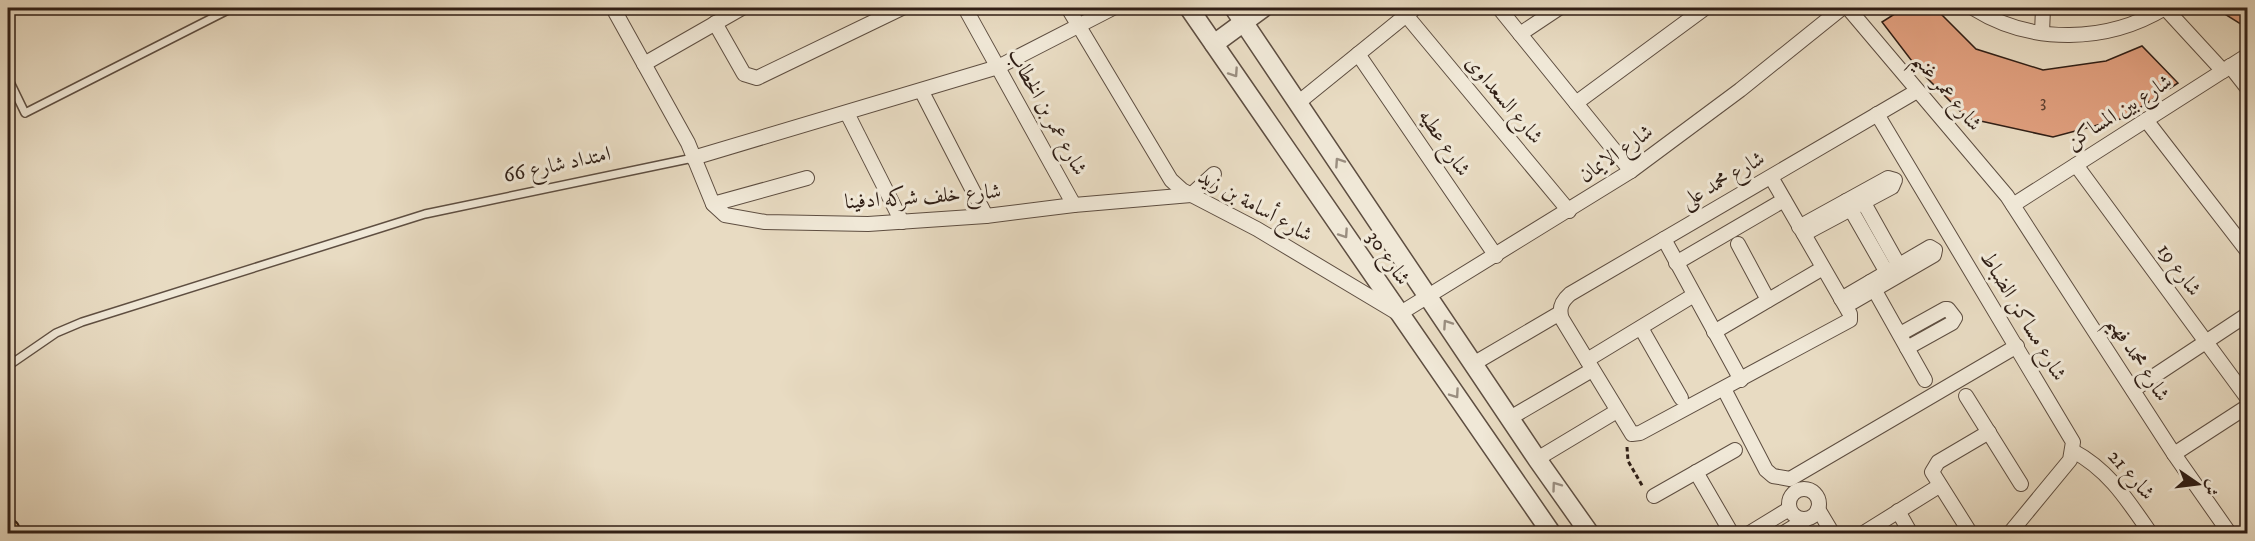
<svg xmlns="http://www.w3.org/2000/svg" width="2255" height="541" font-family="'IM FELL DW Pica',Amiri,serif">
	<rect width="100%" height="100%" fill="#e8dbc2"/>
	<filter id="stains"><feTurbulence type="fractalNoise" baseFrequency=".00333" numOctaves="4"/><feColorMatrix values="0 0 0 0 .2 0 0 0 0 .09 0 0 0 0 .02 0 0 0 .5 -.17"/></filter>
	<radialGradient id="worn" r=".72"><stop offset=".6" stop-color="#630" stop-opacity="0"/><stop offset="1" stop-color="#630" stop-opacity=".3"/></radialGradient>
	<g fill="#e09f7e" stroke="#301f16" stroke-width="1.5">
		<path d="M 1904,8 L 1935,8 L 1976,49 L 2043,70 L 2106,61 L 2142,46 L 2178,83 L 2124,118 L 2053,137 L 1967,118 L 1918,69 L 1882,22 Z"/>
		<path d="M 2215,8 L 2247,8 L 2247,28 Z"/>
	</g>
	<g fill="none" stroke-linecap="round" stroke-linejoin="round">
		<defs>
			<g id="service">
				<path d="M 8,78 L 25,113 L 232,8"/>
				<path d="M 8,366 L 56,333 L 82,322 L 425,214 L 693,158"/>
			</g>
			<g id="minor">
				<path d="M 613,8 L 688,143 L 713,204 L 725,215 L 765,222 L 868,224 L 986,216 L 1074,205 L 1191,195 L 1214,174"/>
				<path d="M 965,8 L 1074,205"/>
				<path d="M 1068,8 L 1171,180 L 1182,190 L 1257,229 L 1399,314 L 1631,171 L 1740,90 L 1842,8"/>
				<path d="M 1499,8 L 1631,171"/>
				<path d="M 1848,8 L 2007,196 L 2174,454 L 2230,534"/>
				<path d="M 1973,8 C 2032,45 2107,43 2165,8"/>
				<path d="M 2165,8 L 2223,71"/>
				<path d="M 1406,15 L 1569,211"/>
				<path d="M 715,23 L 744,74 L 757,78 L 902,8"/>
				<path d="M 2042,33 L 2043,8"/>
				<path d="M 1520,34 L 1559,8"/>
				<path d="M 1358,54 L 1496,256"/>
				<path d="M 644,64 L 742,8"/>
				<path d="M 2230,66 L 2248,89"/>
				<path d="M 922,92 L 986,216"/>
				<path d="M 1299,102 L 1415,8"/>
				<path d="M 1576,103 L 1705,8"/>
				<path d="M 847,113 L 902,222"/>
				<path d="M 1877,114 L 2073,442 L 2070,460 L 2009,534"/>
				<path d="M 2146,120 L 2248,252"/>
				<path d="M 693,158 L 998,67 L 1113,8"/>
				<path d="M 2076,165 L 2248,399"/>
				<path d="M 1771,177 L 1850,314 L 1850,320 L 1640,433 L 1632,434 L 1562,319 C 1558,308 1562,301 1570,294 L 1917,91"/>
				<path d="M 1860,196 L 1902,271"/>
				<path d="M 1846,201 L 1890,278"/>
				<path d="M 713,204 L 807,178"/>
				<path d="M 2013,205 L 2248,55"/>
				<path d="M 1799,227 L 1888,178 L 1895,180 L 1892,187 L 1804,234"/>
				<path d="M 1664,239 L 1741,380"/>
				<path d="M 1738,244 L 1768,300"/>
				<path d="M 1676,263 L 1784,200"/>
				<path d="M 1870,282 L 1925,380"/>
				<path d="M 1841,299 L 1930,247 L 1935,250 L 1934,255 L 1846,306"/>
				<path d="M 1641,328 L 1681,398"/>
				<path d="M 1714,332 L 1823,268"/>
				<path d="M 1900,334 L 1945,309 L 1948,309 L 1955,318 L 1952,323 L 1907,348"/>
				<path d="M 1587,360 L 1694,295"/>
				<path d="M 1473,364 L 1560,313"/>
				<path d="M 1724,389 L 1766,470 L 1773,476 L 1790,479 L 2017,346"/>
				<path d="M 2133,390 L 2248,314"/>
				<path d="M 1966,396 L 2021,484"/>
				<path d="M 1510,418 L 1592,370"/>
				<path d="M 2073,451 C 2109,470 2128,501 2151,534"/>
				<path d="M 2174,454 L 2248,406"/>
				<path d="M 1537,459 L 1617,411"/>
				<path d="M 1696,472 L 1732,534"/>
				<circle cx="1804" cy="504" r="15"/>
				<path d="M 1654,496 L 1735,450"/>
				<path d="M 1818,509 L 1833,534"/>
				<path d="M 1898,511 L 1911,534"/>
				<path d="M 1748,534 L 1789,509"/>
				<path d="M 1782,534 L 1805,520"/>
				<path d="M 1862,534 L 1939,486"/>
				<path d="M 1971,534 L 1932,472 L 1938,462 L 1989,432"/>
			</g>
			<g id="tertiary">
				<path d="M 1189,8 L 1552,534"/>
				<path d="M 1234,8 L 1537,459 L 1590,534"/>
				<path d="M 1214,44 L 1263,8"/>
			</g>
			<path id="primary" d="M 8,531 L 9,534"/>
		</defs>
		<use href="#service" stroke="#5e4e41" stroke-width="10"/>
		<use href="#minor" stroke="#5e4e41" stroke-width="16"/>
		<use href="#tertiary" stroke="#5e4e41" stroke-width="21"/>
		<use href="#primary" stroke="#301f16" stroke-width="26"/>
		<path stroke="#301f16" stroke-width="3" stroke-dasharray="4.5 3" stroke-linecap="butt" d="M 1627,447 L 1628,461 L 1643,487"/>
		<use href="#service" stroke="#f0e8d7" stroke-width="7"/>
		<use href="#minor" stroke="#f0e8d7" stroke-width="14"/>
		<use href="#tertiary" stroke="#f0e8d7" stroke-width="18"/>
		<use href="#primary" stroke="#e4be81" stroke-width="22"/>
	</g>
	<defs><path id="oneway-chevron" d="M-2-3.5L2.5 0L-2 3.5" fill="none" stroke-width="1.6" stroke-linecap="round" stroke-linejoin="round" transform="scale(1.5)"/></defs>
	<g stroke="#9a8e80">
		<use href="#oneway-chevron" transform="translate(1234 73) rotate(56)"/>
		<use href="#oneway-chevron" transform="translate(1339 162) rotate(-124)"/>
		<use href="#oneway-chevron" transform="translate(1344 234) rotate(56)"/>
		<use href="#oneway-chevron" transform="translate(1447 324) rotate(-124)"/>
		<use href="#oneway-chevron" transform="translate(1455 394) rotate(55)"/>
		<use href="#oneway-chevron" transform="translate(1556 486) rotate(-126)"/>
	</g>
	<g text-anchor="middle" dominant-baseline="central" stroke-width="6" stroke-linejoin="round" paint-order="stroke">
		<g font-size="18" fill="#5c3f30">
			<text x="2043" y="102">3</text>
		</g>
		<g font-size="21" fill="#301f16" stroke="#f0e8d7">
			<text transform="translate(1947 92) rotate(50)">شارع عمر غنيم</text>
			<text transform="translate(1504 100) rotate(50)">شارع السعداوى</text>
			<text transform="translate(1047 112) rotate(61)">شارع عمر بن الخطاب</text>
			<text transform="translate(2119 112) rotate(-32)">شارع بين المساكن</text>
			<text transform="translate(1444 143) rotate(56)">شارع عطيه</text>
			<text transform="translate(1616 154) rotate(-35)">شارع الايمان</text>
			<text transform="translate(557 165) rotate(-12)">امتداد شارع 66</text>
			<text transform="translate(1723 180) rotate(-30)">شارع محمد على</text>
			<text transform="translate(923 197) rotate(-4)">شارع خلف شركه ادفينا</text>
			<text transform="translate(1255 206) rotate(29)">شارع أسامة بن زيد</text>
			<text transform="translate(1388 258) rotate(56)">شارع 30</text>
			<text transform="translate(2179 270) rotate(54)">شارع 19</text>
			<text transform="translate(2023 316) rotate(59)">شارع مساكن الضباط</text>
			<text transform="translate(2138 359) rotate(57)">شارع محمد فهيم</text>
			<text transform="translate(2131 475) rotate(49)">شارع 21</text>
		</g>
	</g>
	<rect width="2255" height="541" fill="none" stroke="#e8dbc2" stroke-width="30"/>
	<rect x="9" y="9" width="2237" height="523" fill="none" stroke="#301f16" stroke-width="3"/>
	<rect x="15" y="15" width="2225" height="511" fill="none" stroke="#301f16" stroke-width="1.5"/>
	<g transform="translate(2198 484) rotate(104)" stroke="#f0e8d7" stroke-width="4.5" paint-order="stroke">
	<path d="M0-4.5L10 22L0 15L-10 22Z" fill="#301f16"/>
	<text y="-9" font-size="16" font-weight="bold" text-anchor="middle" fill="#301f16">ش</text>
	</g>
	<rect width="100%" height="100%" filter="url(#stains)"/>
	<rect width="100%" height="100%" fill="url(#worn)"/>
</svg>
